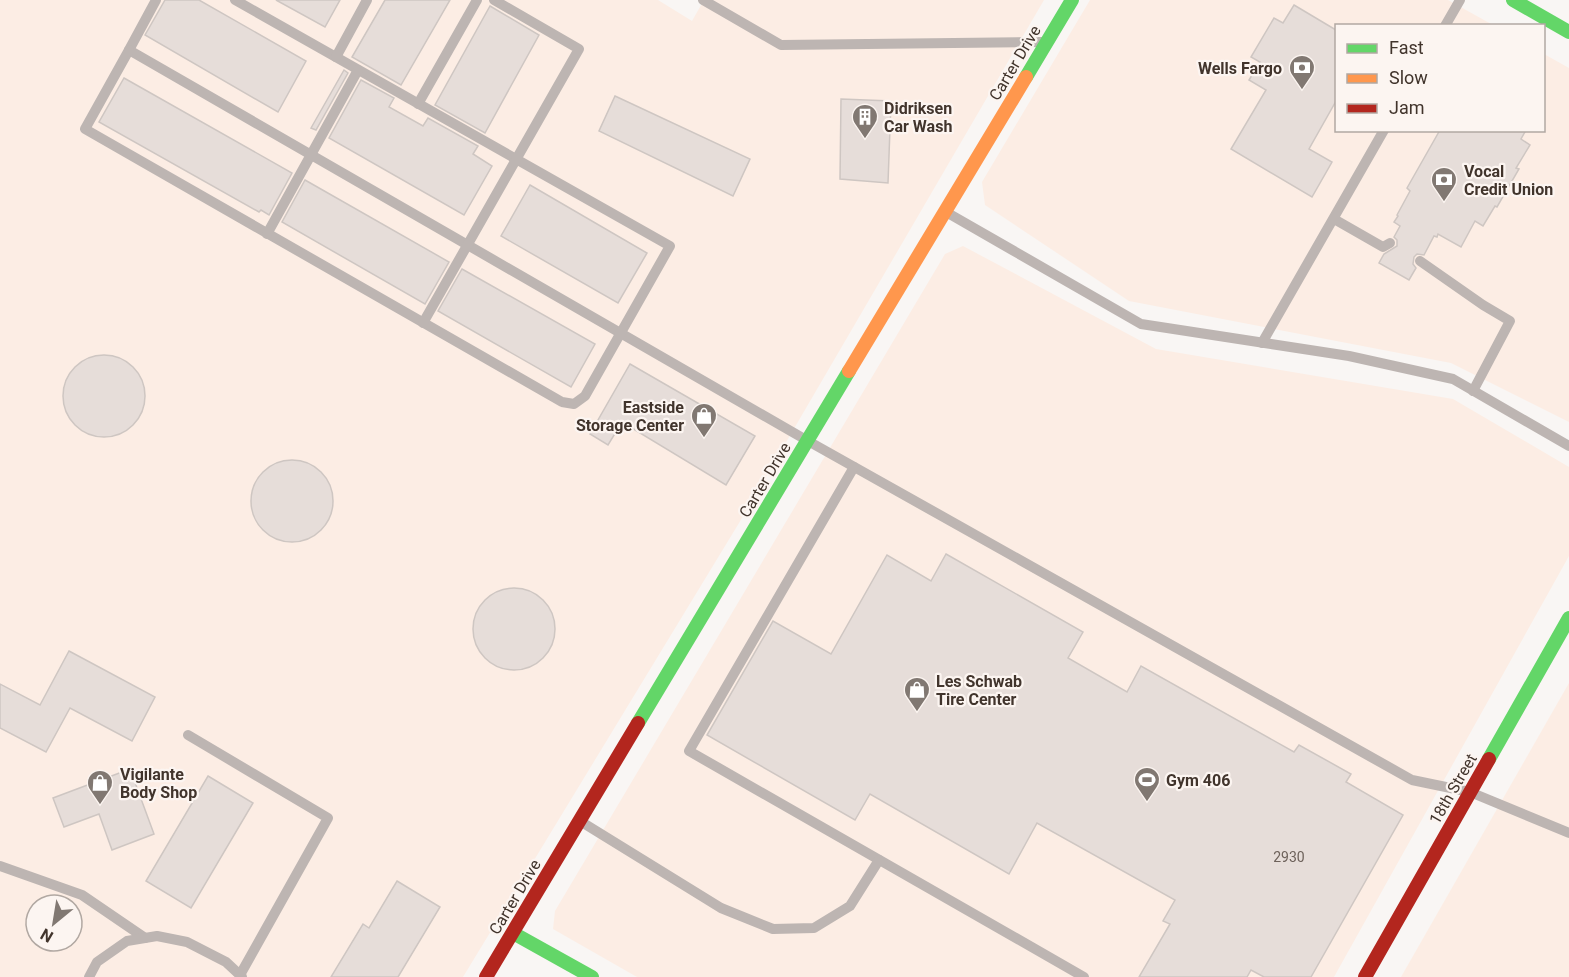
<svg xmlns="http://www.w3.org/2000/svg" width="1569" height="977" font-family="Roboto,sans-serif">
	<rect width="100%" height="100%" fill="#f9f6f4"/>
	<g fill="#fcede4" fill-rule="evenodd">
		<path d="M 0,0 L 658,0 L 692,21 L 704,0 L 1044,0 L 739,523 L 463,977 L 0,977 ZM 36,905 L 72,905 L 72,941 L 36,941 Z"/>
		<path d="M 1090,0 L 1448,0 L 1493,25 L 1336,26 L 1336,130 L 1544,130 L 1544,54 L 1569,68 L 1569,422 L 1451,363 L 1129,301 L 985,205 L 982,182 Z"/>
		<path d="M 963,246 L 1156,349 L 1453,399 L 1569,467 L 1569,556 L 1334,977 L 637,977 L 553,929 L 555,911 L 945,254 Z"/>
		<path d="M 1569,683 L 1569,977 L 1401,977 Z"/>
	</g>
	<g fill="#e6ddd9" stroke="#cec6c2" stroke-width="1.5">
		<path d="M 165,0 L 199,0 L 306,61 L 278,112 L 145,35 Z"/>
		<path d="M 276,0 L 340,0 L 325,27 Z"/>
		<path d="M 385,0 L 450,0 L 401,85 L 352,57 Z"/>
		<path d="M 1294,5 L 1336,30 L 1336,101 L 1309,149 L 1332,162 L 1312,197 L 1231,149 L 1266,90 L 1249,80 L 1260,62 L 1251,57 L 1274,18 L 1283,23 Z"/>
		<path d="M 490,6 L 539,35 L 485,133 L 435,105 Z"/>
		<path d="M 344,70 L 348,73 L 316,130 L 311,128 Z"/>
		<path d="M 124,78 L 292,173 L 269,215 L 261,210 L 259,212 L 99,122 Z"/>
		<path d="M 361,80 L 394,98 L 389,107 L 423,126 L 428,118 L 478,146 L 473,154 L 492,166 L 464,215 L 329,138 Z"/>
		<path d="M 615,96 L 750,159 L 733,196 L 599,131 Z"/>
		<path d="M 841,99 L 891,101 L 888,183 L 840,179 Z"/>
		<path d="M 1440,130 L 1526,130 L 1521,139 L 1530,145 L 1516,168 L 1519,169 L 1497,207 L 1495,206 L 1483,226 L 1475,221 L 1461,247 L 1438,234 L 1437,237 L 1434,236 L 1424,255 L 1417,254 L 1414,257 L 1413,264 L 1416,268 L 1409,280 L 1379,263 L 1384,254 L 1397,246 L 1397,240 L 1394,237 L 1400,226 L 1394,222 L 1398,216 L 1397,215 L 1410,191 L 1407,188 Z"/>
		<path d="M 305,180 L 449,262 L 425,304 L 282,222 Z"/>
		<path d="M 530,185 L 647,253 L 618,303 L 501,236 Z"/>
		<path d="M 462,269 L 595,344 L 571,387 L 438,311 Z"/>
		<circle cx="104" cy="396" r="41"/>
		<path d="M 630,364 L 755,436 L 726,485 L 622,422 L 608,445 L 590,434 Z"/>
		<circle cx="292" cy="501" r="41"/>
		<path d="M 946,554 L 1083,632 L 1068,658 L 1127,692 L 1141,666 L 1294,752 L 1299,745 L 1351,774 L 1346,782 L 1403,815 L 1311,977 L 1264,977 L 1251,970 L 1247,977 L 1139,977 L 1170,924 L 1163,921 L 1175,900 L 1037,823 L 1009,874 L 870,794 L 855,820 L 707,735 L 773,621 L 831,654 L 887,555 L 931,581 Z"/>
		<circle cx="514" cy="629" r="41"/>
		<path d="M 69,651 L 155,697 L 132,741 L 70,708 L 46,752 L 0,728 L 0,684 L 40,705 Z"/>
		<path d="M 130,769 L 154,834 L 112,850 L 99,814 L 64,827 L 53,798 Z"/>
		<path d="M 208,776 L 253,803 L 191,908 L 146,881 Z"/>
		<path d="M 397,881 L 440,907 L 398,977 L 331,977 L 363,924 L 369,928 Z"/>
	</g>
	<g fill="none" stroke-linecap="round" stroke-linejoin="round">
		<g stroke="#bdb5b2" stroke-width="10">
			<path d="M 156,0 L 129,50 L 808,441 L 1412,780 L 1470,792 L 1569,833"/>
			<path d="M 703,0 L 781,45 L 1042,42"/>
			<path d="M 1445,26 L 1460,0"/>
			<path d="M 129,50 L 85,129 L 562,402 L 574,404 L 585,396 L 670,246 L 235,0"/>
			<path d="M 336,57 L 367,0"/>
			<path d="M 418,104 L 477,0"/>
			<path d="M 946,212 L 1141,324 L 1349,356 L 1453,379 L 1569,446"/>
			<path d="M 1334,219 L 1383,247 L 1390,243"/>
			<path d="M 267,234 L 358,70"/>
			<path d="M 1420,261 L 1483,305 L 1510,321 L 1473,391"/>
			<path d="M 423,323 L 579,49 L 494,0"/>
			<path d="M 1262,343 L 1384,130"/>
			<path d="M 854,467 L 689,751 L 1084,977"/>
			<path d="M 188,735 L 328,818 L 240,975"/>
			<path d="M 580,821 L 721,908 L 773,929 L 814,928 L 850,906 L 879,860"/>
			<path d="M 0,866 L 82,895 L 145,938"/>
			<path d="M 89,977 L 97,962 L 127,941 L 157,936 L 187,942 L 226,962 L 242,977"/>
		</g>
		<g stroke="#63d668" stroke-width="14">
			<path d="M 1513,0 L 1569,32"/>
			<path d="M 1026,77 L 1072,0"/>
			<path d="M 638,723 L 849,371"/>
			<path d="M 1489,759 L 1569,618"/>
			<path d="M 513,933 L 592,977"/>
		</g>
		<path stroke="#ff974d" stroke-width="14" d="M 849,371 L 1026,77"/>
		<g stroke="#b3261e" stroke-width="14">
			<path d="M 486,977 L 638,723"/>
			<path d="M 1365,977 L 1489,759"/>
		</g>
	</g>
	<defs>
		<symbol id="bank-pin" viewBox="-11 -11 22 30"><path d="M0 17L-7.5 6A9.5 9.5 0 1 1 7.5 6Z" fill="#817872" stroke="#fcf5f1"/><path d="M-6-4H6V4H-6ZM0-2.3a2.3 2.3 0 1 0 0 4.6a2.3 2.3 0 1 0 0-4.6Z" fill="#fff"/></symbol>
		<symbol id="building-pin" viewBox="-11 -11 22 30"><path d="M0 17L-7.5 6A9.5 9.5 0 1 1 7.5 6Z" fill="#817872" stroke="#fcf5f1"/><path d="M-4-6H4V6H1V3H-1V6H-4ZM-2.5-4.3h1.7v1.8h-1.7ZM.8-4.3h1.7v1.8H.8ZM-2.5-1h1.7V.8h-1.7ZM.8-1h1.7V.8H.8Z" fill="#fff"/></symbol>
		<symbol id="shop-pin" viewBox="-11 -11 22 30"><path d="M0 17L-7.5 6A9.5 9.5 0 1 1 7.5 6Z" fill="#817872" stroke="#fcf5f1"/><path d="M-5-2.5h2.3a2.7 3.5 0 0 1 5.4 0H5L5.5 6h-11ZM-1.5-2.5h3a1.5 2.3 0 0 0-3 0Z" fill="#fff"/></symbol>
		<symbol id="stadium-pin" viewBox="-11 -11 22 30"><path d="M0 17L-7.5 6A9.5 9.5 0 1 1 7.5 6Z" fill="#817872" stroke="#fcf5f1"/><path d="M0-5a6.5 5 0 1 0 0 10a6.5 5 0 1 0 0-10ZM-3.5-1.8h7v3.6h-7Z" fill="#fff"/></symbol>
	</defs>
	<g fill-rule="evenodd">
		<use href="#bank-pin" x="1287" y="53" width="30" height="40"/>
		<use href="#building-pin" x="850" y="102" width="30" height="40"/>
		<use href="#bank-pin" x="1429" y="165" width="30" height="40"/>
		<use href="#shop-pin" x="689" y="401" width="30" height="40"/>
		<use href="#shop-pin" x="902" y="675" width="30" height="40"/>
		<use href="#stadium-pin" x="1132" y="765" width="30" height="40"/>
		<use href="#shop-pin" x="85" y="768" width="30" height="40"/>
	</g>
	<g text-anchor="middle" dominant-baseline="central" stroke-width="4.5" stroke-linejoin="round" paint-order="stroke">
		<g font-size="14" fill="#6d615a">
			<text x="1289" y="857">2930</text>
		</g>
		<g font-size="16" fill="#41342c" stroke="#fcf5f1">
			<text transform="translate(1015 63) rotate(-59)">Carter Drive</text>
			<text transform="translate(765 480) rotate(-59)">Carter Drive</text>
			<text transform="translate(1453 789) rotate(-60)">18th Street</text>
			<text transform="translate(515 897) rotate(-59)">Carter Drive</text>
		</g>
		<g font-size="16" font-weight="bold" fill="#41342c" stroke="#fcf5f1" text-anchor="start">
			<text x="1282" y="68" text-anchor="end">Wells Fargo</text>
			<text x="884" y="108">Didriksen<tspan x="884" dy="18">Car Wash</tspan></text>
			<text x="1464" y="171">Vocal<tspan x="1464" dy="18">Credit Union</tspan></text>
			<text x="684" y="407" text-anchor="end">Eastside<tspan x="684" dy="18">Storage Center</tspan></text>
			<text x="936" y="681">Les Schwab<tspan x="936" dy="18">Tire Center</tspan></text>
			<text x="120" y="774">Vigilante<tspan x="120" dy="18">Body Shop</tspan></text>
			<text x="1166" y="780">Gym 406</text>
		</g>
	</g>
	<rect x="1335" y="24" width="210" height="108" fill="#fcf5f1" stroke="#b1a8a2" stroke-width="1.5"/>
	<rect x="1347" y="44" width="30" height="9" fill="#63d668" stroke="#b1a8a2" stroke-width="1.5"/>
	<text x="1389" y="54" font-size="18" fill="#41342c">Fast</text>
	<rect x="1347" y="74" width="30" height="9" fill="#ff974d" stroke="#b1a8a2" stroke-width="1.5"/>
	<text x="1389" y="84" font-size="18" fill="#41342c">Slow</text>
	<rect x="1347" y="104" width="30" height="9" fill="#b3261e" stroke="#b1a8a2" stroke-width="1.5"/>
	<text x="1389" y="114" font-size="18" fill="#41342c">Jam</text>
	<g transform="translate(54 923) rotate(210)"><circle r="28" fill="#fcf5f1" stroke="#b1a8a2" stroke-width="1.5"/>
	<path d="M0-4.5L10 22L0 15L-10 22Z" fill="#817872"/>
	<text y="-9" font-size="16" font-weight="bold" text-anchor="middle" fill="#41342c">N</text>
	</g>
</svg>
